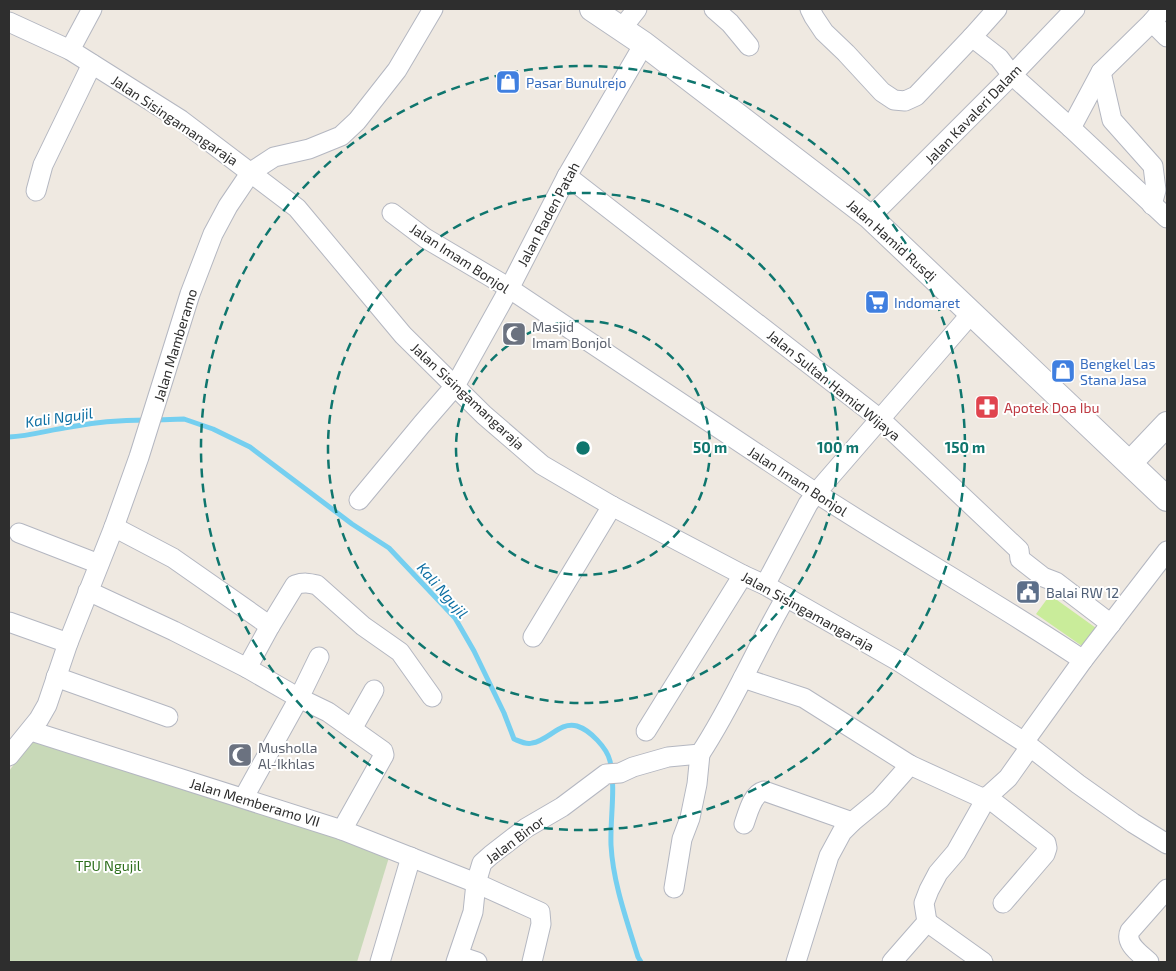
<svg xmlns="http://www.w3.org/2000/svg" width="1176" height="971" font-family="'Exo 2',sans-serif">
	<rect width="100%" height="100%" fill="#efe9e1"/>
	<path fill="#c8d9b8" d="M 33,739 L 390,854 L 357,962 L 9,962 L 9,771 Z"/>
	<path fill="#c9ec9a" d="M 1050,595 L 1096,628 L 1082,646 L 1036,614 Z"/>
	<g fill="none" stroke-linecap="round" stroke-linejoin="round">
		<g stroke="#75cff0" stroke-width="5">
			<path d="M 156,420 L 184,419 L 213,429 L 250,447 L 352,524 L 389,548 L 455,618 L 474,651 L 504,713 L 514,739 C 519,741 526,745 532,743 C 548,741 560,721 577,726 C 590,730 607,748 610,761 C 616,788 610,818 611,845 C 613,883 627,921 638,957 L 641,962"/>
			<path d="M 9,437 C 30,436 49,430 70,427 C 95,422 122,420 147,420"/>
		</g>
		<defs>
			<g id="minor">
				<path d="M 714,9 L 730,23 L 749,46"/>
				<path d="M 810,9 L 814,17 L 824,32 L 846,53 L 882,92 L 894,100 L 905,101 L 916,96 L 972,37 L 997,9"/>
				<path d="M 9,22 L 70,50 L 181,120 L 297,208 L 403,335 L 484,415 L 542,465 L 612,506 L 743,575 L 765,585 L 898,661 L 1024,742 L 1078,784 L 1133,823 L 1167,844"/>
				<path d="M 1152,22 L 1167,37"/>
				<path d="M 622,28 L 637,9"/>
				<path d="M 972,37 L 999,58 L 1012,75 L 1071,128 L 1167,218"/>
				<path d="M 70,50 L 92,9"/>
				<path d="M 1101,72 L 1112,120 L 1153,166 L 1156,190 L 1152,205"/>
				<path d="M 1071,128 L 1101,72 L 1152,22 L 1163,9"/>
				<path d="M 567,176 L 880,419 L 1019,550 L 1020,559 L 1043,577 L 1056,582 L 1111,624"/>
				<path d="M 36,191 L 43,165 L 92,64"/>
				<path d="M 392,213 L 425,238 L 501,283 L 816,493 C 904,550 996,602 1083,660"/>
				<path d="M 870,217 L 1012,75 L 1075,9"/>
				<path d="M 359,500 L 422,424 L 455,386 L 509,289 L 567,176 L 644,44"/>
				<path d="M 114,527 L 173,558 L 270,626"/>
				<path d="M 19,533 L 99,564"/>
				<path d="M 765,585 L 808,504 L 816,493 L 971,314"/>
				<path d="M 88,591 L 174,631 L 247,668 L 299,698 L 328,712 L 383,751 L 384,755 L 342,830"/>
				<path d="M 9,622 L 68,643"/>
				<path d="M 533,637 L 612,506"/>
				<path d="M 247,668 L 270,626 L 295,585 C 304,582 309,583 317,585 L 363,626 L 400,652 L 432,697"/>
				<path d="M 56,677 L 168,717"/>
				<path d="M 743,678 L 804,698 L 910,765"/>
				<path d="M 352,729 L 374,690"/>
				<path d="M 31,731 L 342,830 L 476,883 L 540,912 L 541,924 L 532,962"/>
				<path d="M 646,731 L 743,575"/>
				<path d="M 1024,742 L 1083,660 L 1167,551"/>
				<path d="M 9,756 L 39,719 L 47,705 L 68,643 L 114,527 L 139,457 L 190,294 L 213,234 L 228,206 L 251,172 L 274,157 L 309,149 L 341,136 L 357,121 L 397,70 L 433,9"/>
				<path d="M 244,797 L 299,698 L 319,657"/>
				<path d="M 744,824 C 748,813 752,794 764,791 L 852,822"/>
				<path d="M 674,888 L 682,839 L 690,818 L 697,784 L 700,754"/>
				<path d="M 927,922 L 983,962"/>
				<path d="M 459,956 L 477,962"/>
				<path d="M 380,962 L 411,857"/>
				<path d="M 456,962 L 473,912 L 476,883 L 482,863 L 491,855 L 526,828 L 562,807 L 606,774 L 620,773 L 633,767 L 668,757 L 700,754 C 733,704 756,648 786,597"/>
				<path d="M 796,962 L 829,856 L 842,832 L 852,822 L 880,799 L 910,765 L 980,797 L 987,797 L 1046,843 L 1047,848 L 1045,854 L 1003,903"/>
				<path d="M 892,962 L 927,922 L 924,903 L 929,890 L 938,873 L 956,852 L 987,797 L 1008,778 L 1030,747"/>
				<path d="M 1149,962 C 1141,954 1124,944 1130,931 L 1167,889"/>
			</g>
			<g id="tertiary">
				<path d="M 592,9 L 644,44 L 870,217 L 1167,499"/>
				<path d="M 1130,463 L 1167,424"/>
			</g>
		</defs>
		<use href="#minor" stroke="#b4b7c1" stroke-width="21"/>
		<use href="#tertiary" stroke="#b4b7c1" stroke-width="26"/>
		<use href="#minor" stroke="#fff" stroke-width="19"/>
		<use href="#tertiary" stroke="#fff" stroke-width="24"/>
	</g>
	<g fill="none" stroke="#0f766e" stroke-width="2.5" stroke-dasharray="9 6">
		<circle cx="583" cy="448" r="127"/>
		<circle cx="583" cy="448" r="255"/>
		<circle cx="583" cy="448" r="382"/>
	</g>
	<defs>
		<symbol id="shop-square" viewBox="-11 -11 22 22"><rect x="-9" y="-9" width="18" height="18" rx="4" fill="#3f7fe0" stroke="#fff"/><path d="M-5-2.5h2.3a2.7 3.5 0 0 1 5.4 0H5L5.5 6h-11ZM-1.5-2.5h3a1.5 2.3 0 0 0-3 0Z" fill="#fff"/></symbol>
		<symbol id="supermarket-square" viewBox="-11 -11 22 22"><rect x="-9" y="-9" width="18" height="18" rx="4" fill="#3f7fe0" stroke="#fff"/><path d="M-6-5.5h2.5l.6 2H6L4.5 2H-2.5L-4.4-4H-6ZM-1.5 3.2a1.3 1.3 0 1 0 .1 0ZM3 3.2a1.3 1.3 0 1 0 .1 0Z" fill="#fff"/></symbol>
		<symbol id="mosque-square" viewBox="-11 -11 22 22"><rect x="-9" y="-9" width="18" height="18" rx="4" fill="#6b7280" stroke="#fff"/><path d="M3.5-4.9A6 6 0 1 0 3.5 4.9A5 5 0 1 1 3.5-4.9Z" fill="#fff"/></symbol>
		<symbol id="pharmacy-square" viewBox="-11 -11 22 22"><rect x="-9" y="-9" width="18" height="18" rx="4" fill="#e0444e" stroke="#fff"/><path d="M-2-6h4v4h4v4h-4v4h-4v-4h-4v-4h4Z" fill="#fff"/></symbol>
		<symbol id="civic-square" viewBox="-11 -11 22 22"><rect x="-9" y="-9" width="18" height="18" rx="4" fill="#5c6f8a" stroke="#fff"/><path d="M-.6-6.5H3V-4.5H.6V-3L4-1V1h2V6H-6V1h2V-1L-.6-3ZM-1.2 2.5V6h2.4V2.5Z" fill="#fff"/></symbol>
	</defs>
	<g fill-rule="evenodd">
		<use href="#shop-square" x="494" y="68" width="28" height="28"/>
		<use href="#supermarket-square" x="863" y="288" width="28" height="28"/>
		<use href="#mosque-square" x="500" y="320" width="28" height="28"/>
		<use href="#shop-square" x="1049" y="357" width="28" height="28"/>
		<use href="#pharmacy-square" x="973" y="393" width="28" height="28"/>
		<use href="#civic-square" x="1014" y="578" width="28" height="28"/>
		<use href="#mosque-square" x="226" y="741" width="28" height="28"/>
	</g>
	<g text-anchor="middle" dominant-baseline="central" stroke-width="4" stroke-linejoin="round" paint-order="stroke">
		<g font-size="14" fill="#366cbe" stroke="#fff" text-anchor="start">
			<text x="526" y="82">Pasar Bunulrejo</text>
			<text x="894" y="302">Indomaret</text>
			<text x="1080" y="363">Bengkel Las<tspan x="1080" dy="16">Stana Jasa</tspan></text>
		</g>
		<g font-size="14" fill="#2e2e2e" stroke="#fff">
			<text transform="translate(973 114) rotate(-46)">Jalan Kavaleri Dalam</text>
			<text transform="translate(175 120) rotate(34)">Jalan Sisingamangaraja</text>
			<text transform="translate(548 214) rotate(-62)">Jalan Raden Patah</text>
			<text transform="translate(892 240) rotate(42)">Jalan Hamid Rusdi</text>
			<text transform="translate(460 258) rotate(33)">Jalan Imam Bonjol</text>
			<text transform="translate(175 345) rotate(-73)">Jalan Mamberamo</text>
			<text transform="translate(834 385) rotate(39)">Jalan Sultan Hamid Wijaya</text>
			<text transform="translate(468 396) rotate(43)">Jalan Sisingamangaraja</text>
			<text transform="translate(798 481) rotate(33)">Jalan Imam Bonjol</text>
			<text transform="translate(808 611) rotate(29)">Jalan Sisingamangaraja</text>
			<text transform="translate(255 802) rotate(17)">Jalan Memberamo VII</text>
			<text transform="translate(515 839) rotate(-37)">Jalan Binor</text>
		</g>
		<g font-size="14" fill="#5b616d" stroke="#fff" text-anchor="start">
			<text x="532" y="326">Masjid<tspan x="532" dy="16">Imam Bonjol</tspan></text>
			<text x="258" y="747">Musholla<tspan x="258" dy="16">Al-Ikhlas</tspan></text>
		</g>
		<g font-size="14" fill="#be3a42" stroke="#fff" text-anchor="start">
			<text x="1004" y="407">Apotek Doa Ibu</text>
		</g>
		<g font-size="14" fill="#4e5e75" stroke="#fff" text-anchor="start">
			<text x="1046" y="592">Balai RW 12</text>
		</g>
		<g font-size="14" fill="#2c6e1b" stroke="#fff">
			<text x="108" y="865">TPU Ngujil</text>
		</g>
		<g font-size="15" font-style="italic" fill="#0d6fa3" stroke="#fff">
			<text transform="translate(59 417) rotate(-8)">Kali Ngujil</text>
			<text transform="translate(443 590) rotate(49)">Kali Ngujil</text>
		</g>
	</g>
	<circle cx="583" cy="448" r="8" fill="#0f766e" stroke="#fff" stroke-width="2.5"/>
	<g font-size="15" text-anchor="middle" font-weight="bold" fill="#0f766e" stroke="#fff" stroke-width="4" stroke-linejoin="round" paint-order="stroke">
		<text x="710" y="453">50 m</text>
		<text x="838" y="453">100 m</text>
		<text x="965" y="453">150 m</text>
	</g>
	<rect width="1176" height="971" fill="none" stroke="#2e2e2e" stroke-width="20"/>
</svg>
